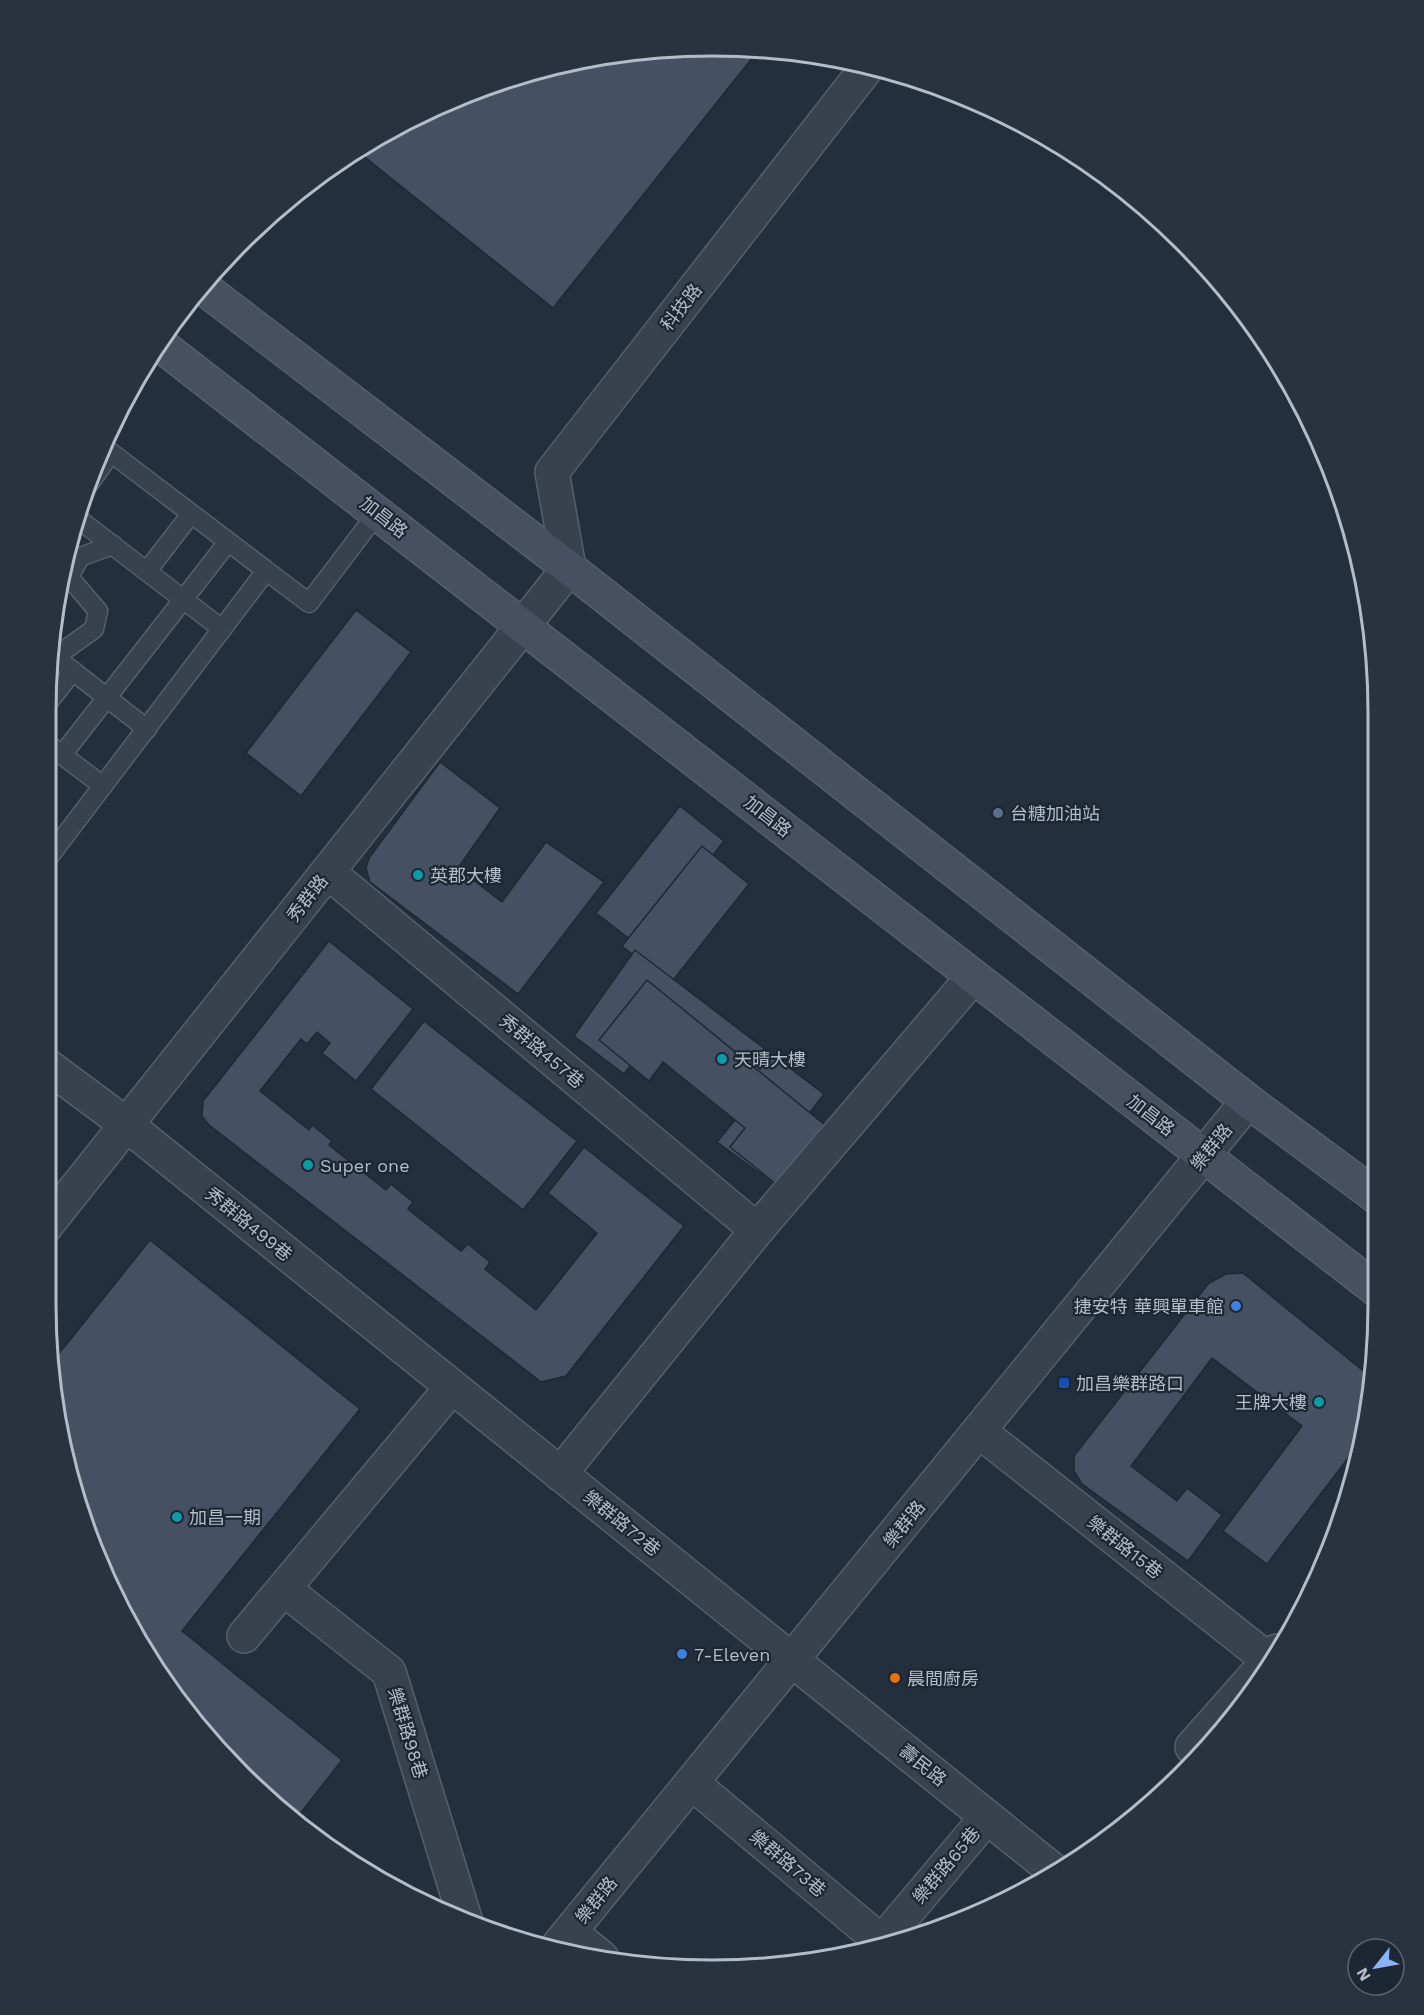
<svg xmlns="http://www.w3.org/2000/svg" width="1424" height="2015" font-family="'Work Sans','Noto Sans TC',sans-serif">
	<rect width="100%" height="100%" fill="#242f3e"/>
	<g fill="#455162" stroke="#1f2835" stroke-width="1.5">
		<path d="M 761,47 L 553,308 L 356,150 L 378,135 L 497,81 L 625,51 Z"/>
		<path d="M 356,610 L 411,652 L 301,796 L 246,753 Z"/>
		<path d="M 440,762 L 500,808 L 458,868 L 502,902 L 546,842 L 604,882 L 518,994 L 370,882 L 366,868 L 369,858 Z"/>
		<path d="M 680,806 L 724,841 L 640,947 L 596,913 Z"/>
		<path d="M 702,846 L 749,884 L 670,984 L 622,946 Z"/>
		<path d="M 329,941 L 413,1009 L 356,1081 L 322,1053 L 330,1043 L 317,1032 L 307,1044 L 301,1039 L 260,1091 L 309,1130 L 312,1125 L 332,1141 L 329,1145 L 386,1190 L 391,1184 L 413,1202 L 408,1209 L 461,1251 L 468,1244 L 490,1262 L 485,1269 L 536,1310 L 597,1233 L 548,1193 L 584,1147 L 684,1226 L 566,1376 L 541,1382 L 209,1125 L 202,1116 L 203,1101 Z"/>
		<path d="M 635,950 L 824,1094 L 762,1175 L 717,1142 L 740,1114 L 647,1044 L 624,1074 L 574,1036 Z"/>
		<path d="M 647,980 L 825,1125 L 777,1185 L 730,1147 L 745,1128 L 663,1062 L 649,1081 L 599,1040 Z"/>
		<path d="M 424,1021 L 577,1141 L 523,1210 L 371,1089 Z"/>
		<path d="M 150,1240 L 360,1409 L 182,1631 L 342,1760 L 299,1815 L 239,1767 L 157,1673 L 96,1559 L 68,1476 L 53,1361 Z"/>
		<path d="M 1243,1273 L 1372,1378 L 1362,1440 L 1267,1564 L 1223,1531 L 1302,1426 L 1212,1358 L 1131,1466 L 1177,1501 L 1187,1488 L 1222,1515 L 1188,1561 L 1082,1484 L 1074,1471 L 1074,1456 L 1209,1283 L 1226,1274 Z"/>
	</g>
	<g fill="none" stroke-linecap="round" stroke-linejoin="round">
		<defs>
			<g id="lane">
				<path d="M 101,445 L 309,603 L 378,512"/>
				<path d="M 86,488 L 111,453"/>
				<path d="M 77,518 L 222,629"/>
				<path d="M 147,571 L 191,514"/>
				<path d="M 51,654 L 147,729"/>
				<path d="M 55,657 L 94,629 L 98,611 L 69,577 L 80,557 L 113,545"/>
				<path d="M 46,705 L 73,671"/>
				<path d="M 45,742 L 103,786"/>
				<path d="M 62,755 L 228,542"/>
				<path d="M 45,862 L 266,571"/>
			</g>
			<g id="street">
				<path d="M 328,872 L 757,1230"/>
				<path d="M 45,1064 L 127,1125 L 1053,1870"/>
				<path d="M 45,1227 L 569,568 L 552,472 L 869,65"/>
				<path d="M 979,1431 L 1271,1662"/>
				<path d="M 560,1474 L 757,1230 L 973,977"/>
				<path d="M 284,1589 L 389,1672 L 466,1922"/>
				<path d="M 244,1636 L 452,1387"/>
				<path d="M 1192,1747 L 1277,1651"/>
				<path d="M 692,1783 L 883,1943"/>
				<path d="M 570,1932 L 602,1958"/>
				<path d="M 879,1945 L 987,1817"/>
				<path d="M 558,1946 L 1248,1101"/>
			</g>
			<g id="secondary">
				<path d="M 201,286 L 569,568 L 1248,1101 L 1377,1197"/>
				<path d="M 158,343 L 1377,1290"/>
			</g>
		</defs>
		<use href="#lane" stroke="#565f6c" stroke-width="21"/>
		<use href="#street" stroke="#565f6c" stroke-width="36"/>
		<use href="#secondary" stroke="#565f6c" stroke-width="36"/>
		<use href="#lane" stroke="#38414e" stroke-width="18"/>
		<use href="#street" stroke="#38414e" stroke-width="33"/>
		<use href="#secondary" stroke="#465061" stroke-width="33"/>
	</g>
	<circle fill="#5c6f8a" stroke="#1d2633" stroke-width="2" cx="998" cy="813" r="6"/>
	<g fill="#0f9aa8" stroke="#1d2633" stroke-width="2">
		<circle cx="418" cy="875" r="6"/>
		<circle cx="722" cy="1059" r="6"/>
		<circle cx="308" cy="1165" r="6"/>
		<circle cx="1319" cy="1402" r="6"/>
		<circle cx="177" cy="1517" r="6"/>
	</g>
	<g fill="#3f7fe0" stroke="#1d2633" stroke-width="2">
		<circle cx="1236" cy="1306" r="6"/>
		<circle cx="682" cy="1654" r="6"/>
	</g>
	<rect fill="#1a4fb4" stroke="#1d2633" stroke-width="2" x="1058" y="1377" width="12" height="12" rx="3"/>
	<circle fill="#e8710a" stroke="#1d2633" stroke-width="2" cx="895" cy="1678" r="6"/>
	<g text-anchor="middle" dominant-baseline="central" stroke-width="4.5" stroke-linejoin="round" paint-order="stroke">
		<g font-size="18" fill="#b4bcc9" stroke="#1d2633">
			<text transform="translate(681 307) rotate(-52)">科技路</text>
			<text transform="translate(384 517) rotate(38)">加昌路</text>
			<text transform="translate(768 816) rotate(38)">加昌路</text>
			<text transform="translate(307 898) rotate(-52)">秀群路</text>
			<text transform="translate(542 1051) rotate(40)">秀群路457巷</text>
			<text transform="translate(1151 1115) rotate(38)">加昌路</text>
			<text transform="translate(1211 1147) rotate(-51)">樂群路</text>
			<text transform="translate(249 1224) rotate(39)">秀群路499巷</text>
			<text transform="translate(622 1523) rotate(39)">樂群路72巷</text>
			<text transform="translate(904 1524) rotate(-51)">樂群路</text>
			<text transform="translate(1125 1547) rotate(38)">樂群路15巷</text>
			<text transform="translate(408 1733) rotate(73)">樂群路98巷</text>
			<text transform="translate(923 1765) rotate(39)">壽民路</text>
			<text transform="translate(788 1863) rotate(40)">樂群路73巷</text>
			<text transform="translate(946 1865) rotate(-50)">樂群路65巷</text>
			<text transform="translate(596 1900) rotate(-51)">樂群路</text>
		</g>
		<g font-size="18" fill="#b4bcc9" stroke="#1d2633" text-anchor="start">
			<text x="1010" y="813">台糖加油站</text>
			<text x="430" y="875">英郡大樓</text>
			<text x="734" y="1059">天晴大樓</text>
			<text x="320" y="1165">Super one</text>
			<text x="1224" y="1306" text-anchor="end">捷安特 華興單車館</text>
			<text x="1076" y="1383">加昌樂群路口</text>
			<text x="1307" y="1402" text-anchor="end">王牌大樓</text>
			<text x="189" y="1517">加昌一期</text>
			<text x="694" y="1654">7-Eleven</text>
			<text x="907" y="1678">晨間廚房</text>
		</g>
	</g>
	<path d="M0 0H1424V2015H0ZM712 56H712A656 656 0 0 1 1368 712V1304A656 656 0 0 1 712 1960H712A656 656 0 0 1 56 1304V712A656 656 0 0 1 712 56Z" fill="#29323f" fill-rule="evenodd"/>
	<path fill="none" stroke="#b4bcc9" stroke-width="3" d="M712 56H712A656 656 0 0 1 1368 712V1304A656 656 0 0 1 712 1960H712A656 656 0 0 1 56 1304V712A656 656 0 0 1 712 56Z"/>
	<g transform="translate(1376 1967) rotate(239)"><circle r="28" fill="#1d2633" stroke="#59626f" stroke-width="1.5"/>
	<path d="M0-4.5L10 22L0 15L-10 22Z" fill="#8ab4f8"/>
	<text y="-9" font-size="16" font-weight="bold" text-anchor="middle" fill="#b4bcc9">N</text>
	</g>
</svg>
